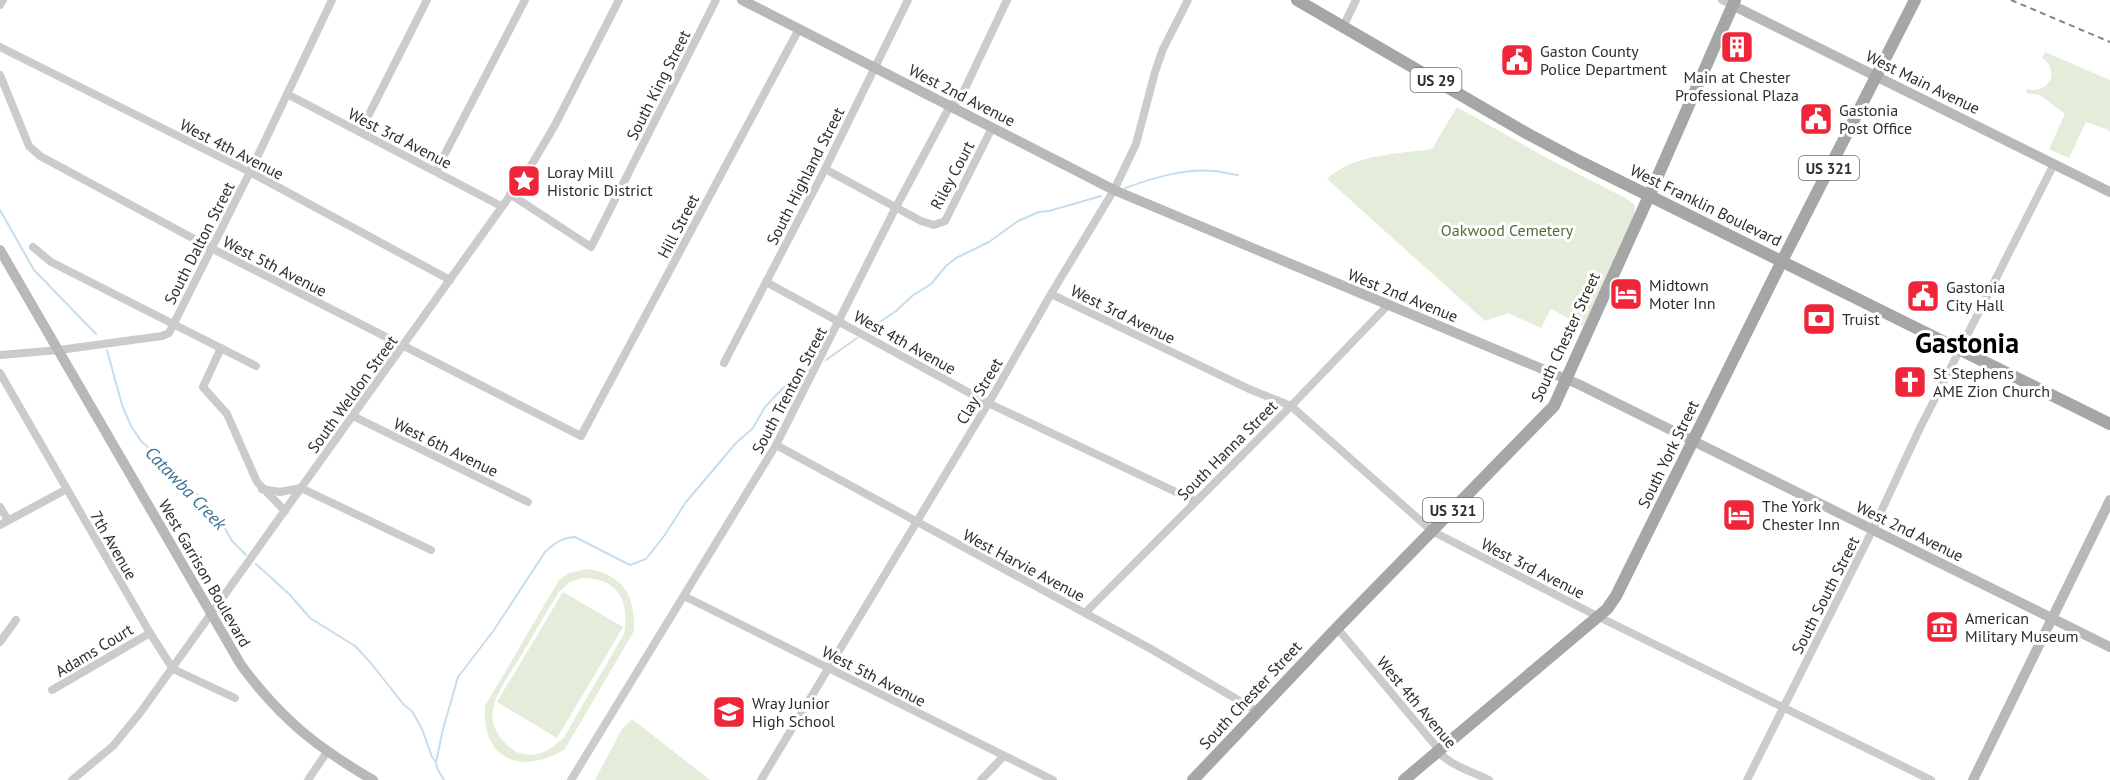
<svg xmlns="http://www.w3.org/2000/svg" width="2110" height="780" font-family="'PT Sans',sans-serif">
	<rect width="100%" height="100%" fill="#fff"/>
	<g fill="#e4ecda" fill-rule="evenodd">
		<path d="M 2045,52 L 2110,80 L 2110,132 L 2106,129 L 2086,122 L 2069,158 L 2049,149 L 2065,114 L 2040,95 L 2026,93 L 2027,89 C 2049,95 2061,71 2042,58 Z"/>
		<path d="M 1457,107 L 1543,156 L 1627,199 L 1635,205 L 1634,215 L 1583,326 L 1551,309 L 1541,328 L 1508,313 L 1485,321 L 1327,179 C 1353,154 1398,154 1432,149 Z"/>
		<path d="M 587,569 C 624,575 635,595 634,631 L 565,749 C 522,776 481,760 485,706 L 559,580 L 569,573 ZM 583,578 C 618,578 630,601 624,634 L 564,737 C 552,749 538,759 519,753 C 504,747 489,727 493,709 C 496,693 507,678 516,664 C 530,640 544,617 558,593 L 570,582 Z"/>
		<path d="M 563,592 L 623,627 L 557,738 L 497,702 Z"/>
		<path d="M 632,719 L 710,780 L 595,780 L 622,729 Z"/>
	</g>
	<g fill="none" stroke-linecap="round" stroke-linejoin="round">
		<g stroke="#c5deed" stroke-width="2">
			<path d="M 1125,188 C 1154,178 1184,168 1215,171 C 1223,172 1230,174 1238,175"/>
			<path d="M 0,210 L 34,270 L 96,334"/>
			<path d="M 868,330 L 896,311 L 912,296 L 931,284 L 946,266 L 956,258 L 989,242 L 1018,221 L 1039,212 L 1049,211 L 1101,196"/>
			<path d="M 107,350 L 122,405 L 131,426 L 141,441 L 166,463 L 179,480 L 194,491 L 208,506 L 222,523 L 232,541 L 246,555"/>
			<path d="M 826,360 L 857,338"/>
			<path d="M 256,564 L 290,595 L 310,618 L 355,646 L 370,662 L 404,705 L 412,711 L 422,729 L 432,757 L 436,762 L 437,768 L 444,780"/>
			<path d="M 436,762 L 443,729 L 458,677 L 494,630 L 545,552 C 555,543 561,538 575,537 L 630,565 L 646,559 L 664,536 L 686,502 L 736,443 L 753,428 L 765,407 L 783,388 L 809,370"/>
		</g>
		<g stroke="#cbcbcb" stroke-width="8">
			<path d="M 1722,0 L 1732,5"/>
			<path d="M 0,5 L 3,0"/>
			<path d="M 1343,27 L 1356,0"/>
			<path d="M 0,47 L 250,172 L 450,280"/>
			<path d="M 0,75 L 29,146 L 40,156 L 211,248 L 581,436 L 799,29"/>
			<path d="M 287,94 L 501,206"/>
			<path d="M 360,132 L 427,0"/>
			<path d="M 825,169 L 921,221 L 934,225 L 945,221 L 992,128"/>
			<path d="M 436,171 L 525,0"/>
			<path d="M 510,194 L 591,247 L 716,0"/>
			<path d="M 33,247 L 51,262 L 256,366"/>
			<path d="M 766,282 L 988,403 L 1195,501"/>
			<path d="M 1051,294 L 1249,389 L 1291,406 L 1432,531 L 1599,617 L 1931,780"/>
			<path d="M 221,348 L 203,387 L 227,414 L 257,482 L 285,511"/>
			<path d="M 0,355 L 59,350 L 162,336 L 169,333 L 250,172 L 332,0"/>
			<path d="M 724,363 L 825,169 L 908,0"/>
			<path d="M 0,373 L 150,633 L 173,669 L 235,698"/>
			<path d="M 353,416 L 528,502"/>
			<path d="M 776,445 L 1151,649 L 1257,711"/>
			<path d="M 262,489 L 280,492 L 301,488 L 431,550"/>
			<path d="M 0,507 L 8,520"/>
			<path d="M 0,525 L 67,489"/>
			<path d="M 684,596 L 1053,780"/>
			<path d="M 1085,613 L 1291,406 L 1388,305"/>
			<path d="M 1337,628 L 1435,745 C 1440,762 1473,772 1489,780"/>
			<path d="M 0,642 L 16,620"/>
			<path d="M 52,690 L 150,633"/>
			<path d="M 72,780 L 113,746 L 140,713 L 529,169 L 555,125 L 619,0"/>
			<path d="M 308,780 L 327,752"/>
			<path d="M 571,780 L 776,445 L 896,207 L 950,106 L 960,99 L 1007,0"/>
			<path d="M 761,780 L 995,392 L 1051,294 L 1114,190 L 1136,144 L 1155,72 L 1163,49 L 1188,0"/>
			<path d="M 981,780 L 1004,756"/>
			<path d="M 1747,780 L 1873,529 L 1919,430 L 2054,164"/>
		</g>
		<g stroke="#b8b8b8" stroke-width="10">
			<path d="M 742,0 L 1114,190 L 1578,384 L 2110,647"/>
			<path d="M 1732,5 L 2110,192"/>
			<path d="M 0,250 L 241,665 C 280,718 316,747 373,780"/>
			<path d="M 1973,780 L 2110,500"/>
		</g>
		<g stroke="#a6a6a6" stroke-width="12">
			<path d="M 1297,0 L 1528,134 L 1579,161 L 2110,424"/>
			<path d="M 1193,780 L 1337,628 L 1554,406 L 1649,196 L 1735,0"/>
			<path d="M 1404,780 L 1607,609 L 1616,596 L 1782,261 L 1915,0"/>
		</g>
		<path stroke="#838383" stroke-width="2" stroke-dasharray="6 4.5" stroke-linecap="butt" d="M 2011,0 L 2110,42"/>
	</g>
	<defs>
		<symbol id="building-square" viewBox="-11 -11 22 22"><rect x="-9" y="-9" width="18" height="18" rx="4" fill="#ef2539" stroke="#fff"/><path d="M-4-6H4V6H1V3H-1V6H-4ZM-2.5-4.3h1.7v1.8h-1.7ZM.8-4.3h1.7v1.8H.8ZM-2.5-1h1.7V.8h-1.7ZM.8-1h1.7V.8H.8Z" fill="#fff"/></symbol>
		<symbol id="civic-square" viewBox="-11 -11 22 22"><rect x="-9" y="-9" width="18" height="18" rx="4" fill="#ef2539" stroke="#fff"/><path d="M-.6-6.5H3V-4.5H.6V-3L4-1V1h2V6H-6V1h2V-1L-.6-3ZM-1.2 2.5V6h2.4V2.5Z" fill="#fff"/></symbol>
		<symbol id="sight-square" viewBox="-11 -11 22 22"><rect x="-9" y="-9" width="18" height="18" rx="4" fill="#ef2539" stroke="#fff"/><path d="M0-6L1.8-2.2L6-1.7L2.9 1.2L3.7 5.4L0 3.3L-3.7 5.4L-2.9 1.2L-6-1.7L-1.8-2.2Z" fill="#fff"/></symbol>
		<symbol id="hotel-square" viewBox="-11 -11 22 22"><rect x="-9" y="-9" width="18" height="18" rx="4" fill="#ef2539" stroke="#fff"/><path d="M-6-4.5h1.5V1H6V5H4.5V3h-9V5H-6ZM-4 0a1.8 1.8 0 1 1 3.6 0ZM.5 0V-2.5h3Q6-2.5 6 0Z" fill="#fff"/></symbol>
		<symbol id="bank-square" viewBox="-11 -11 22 22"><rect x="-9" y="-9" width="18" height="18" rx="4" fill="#ef2539" stroke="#fff"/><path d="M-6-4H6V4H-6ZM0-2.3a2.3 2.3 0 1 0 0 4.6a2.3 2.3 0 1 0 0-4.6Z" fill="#fff"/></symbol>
		<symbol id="church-square" viewBox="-11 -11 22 22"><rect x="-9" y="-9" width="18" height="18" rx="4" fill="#ef2539" stroke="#fff"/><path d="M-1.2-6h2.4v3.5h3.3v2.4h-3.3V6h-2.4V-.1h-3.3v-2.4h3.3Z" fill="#fff"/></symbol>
		<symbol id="museum-square" viewBox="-11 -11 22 22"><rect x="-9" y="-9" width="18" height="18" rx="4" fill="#ef2539" stroke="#fff"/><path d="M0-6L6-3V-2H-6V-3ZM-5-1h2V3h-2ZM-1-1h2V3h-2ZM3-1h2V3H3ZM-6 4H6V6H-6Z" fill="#fff"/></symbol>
		<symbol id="school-square" viewBox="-11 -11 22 22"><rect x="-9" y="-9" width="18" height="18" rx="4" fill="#ef2539" stroke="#fff"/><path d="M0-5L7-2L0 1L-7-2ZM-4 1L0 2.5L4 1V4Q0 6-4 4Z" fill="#fff"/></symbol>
	</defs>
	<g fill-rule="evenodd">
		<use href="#building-square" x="1718" y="28" width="38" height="38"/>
		<use href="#civic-square" x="1498" y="41" width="38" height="38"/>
		<use href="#civic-square" x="1797" y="100" width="38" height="38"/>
		<use href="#sight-square" x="505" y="162" width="38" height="38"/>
		<use href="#hotel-square" x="1607" y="275" width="38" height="38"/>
		<use href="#civic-square" x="1904" y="277" width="38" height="38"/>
		<use href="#bank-square" x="1800" y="300" width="38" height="38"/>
		<use href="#church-square" x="1891" y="363" width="38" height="38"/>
		<use href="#hotel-square" x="1720" y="496" width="38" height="38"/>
		<use href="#museum-square" x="1923" y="608" width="38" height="38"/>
		<use href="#school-square" x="710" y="693" width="38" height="38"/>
	</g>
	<g text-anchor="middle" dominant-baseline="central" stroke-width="6" stroke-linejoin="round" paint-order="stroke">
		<g fill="#fff" stroke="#6d6d6d" stroke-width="1.5">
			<rect x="1410.5" y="68" width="51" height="24" rx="4.5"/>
			<rect x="1799" y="156" width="60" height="24" rx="4.5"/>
			<rect x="1423" y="498" width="60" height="24" rx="4.5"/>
		</g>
		<g font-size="15" font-weight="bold" fill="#2e2e2e">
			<text x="1436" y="80">US 29</text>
			<text x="1829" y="168">US 321</text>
			<text x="1453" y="510">US 321</text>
		</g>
		<g font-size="16" fill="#2e2e2e" stroke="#fff" text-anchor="start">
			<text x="1540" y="51">Gaston County<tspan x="1540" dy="18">Police Department</tspan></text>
			<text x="1737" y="77" text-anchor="middle">Main at Chester<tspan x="1737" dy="18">Professional Plaza</tspan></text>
			<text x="1839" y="110">Gastonia<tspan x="1839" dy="18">Post Office</tspan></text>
			<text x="547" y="172">Loray Mill<tspan x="547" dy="18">Historic District</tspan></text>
			<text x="1649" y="285">Midtown<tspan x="1649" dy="18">Moter Inn</tspan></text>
			<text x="1946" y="287">Gastonia<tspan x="1946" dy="18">City Hall</tspan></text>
			<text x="1842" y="319">Truist</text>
			<text x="1933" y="373">St Stephens<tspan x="1933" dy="18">AME Zion Church</tspan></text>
			<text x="1762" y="506">The York<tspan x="1762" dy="18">Chester Inn</tspan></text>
			<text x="1965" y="618">American<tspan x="1965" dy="18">Military Museum</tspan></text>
			<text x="752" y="703">Wray Junior<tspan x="752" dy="18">High School</tspan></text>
		</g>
		<g font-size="16" fill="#2e2e2e" stroke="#fff">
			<text transform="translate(1923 82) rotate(26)">West Main Avenue</text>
			<text transform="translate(658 85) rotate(-63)">South King Street</text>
			<text transform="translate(962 95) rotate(27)">West 2nd Avenue</text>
			<text transform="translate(400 138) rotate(27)">West 3rd Avenue</text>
			<text transform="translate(232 149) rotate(27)">West 4th Avenue</text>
			<text transform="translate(952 175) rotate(-62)">Riley Court</text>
			<text transform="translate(805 176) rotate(-63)">South Highland Street</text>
			<text transform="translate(1706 205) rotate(26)">West Franklin Boulevard</text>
			<text transform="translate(678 226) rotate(-62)">Hill Street</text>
			<text transform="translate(199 243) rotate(-63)">South Dalton Street</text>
			<text transform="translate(275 266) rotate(27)">West 5th Avenue</text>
			<text transform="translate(1403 295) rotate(22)">West 2nd Avenue</text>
			<text transform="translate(1123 314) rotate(26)">West 3rd Avenue</text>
			<text transform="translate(1565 337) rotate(-65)">South Chester Street</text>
			<text transform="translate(905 342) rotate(29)">West 4th Avenue</text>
			<text transform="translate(789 390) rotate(-62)">South Trenton Street</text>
			<text transform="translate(979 391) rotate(-59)">Clay Street</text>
			<text transform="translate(352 394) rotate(-54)">South Weldon Street</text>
			<text transform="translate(446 447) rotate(26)">West 6th Avenue</text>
			<text transform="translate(1227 450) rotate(-45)">South Hanna Street</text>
			<text transform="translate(1668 454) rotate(-64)">South York Street</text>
			<text transform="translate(1910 531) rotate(26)">West 2nd Avenue</text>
			<text transform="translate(114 545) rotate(60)">7th Avenue</text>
			<text transform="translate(1024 565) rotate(28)">West Harvie Avenue</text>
			<text transform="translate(1533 568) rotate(27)">West 3rd Avenue</text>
			<text transform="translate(205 573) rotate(60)">West Garrison Boulevard</text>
			<text transform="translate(1825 595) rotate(-63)">South South Street</text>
			<text transform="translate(94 650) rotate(-31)">Adams Court</text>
			<text transform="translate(874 676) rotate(27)">West 5th Avenue</text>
			<text transform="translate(1250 695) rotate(-47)">South Chester Street</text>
			<text transform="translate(1417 702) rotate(50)">West 4th Avenue</text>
		</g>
		<g font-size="16" fill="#526c39" stroke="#fff">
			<text x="1507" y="230">Oakwood Cemetery</text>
		</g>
		<g font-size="18" font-style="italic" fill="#377294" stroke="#fff">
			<text transform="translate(186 488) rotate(46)">Catawba Creek</text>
		</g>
		<g font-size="28" font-weight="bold" fill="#000" stroke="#fff">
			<text x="1967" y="342">Gastonia</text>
		</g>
	</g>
</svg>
